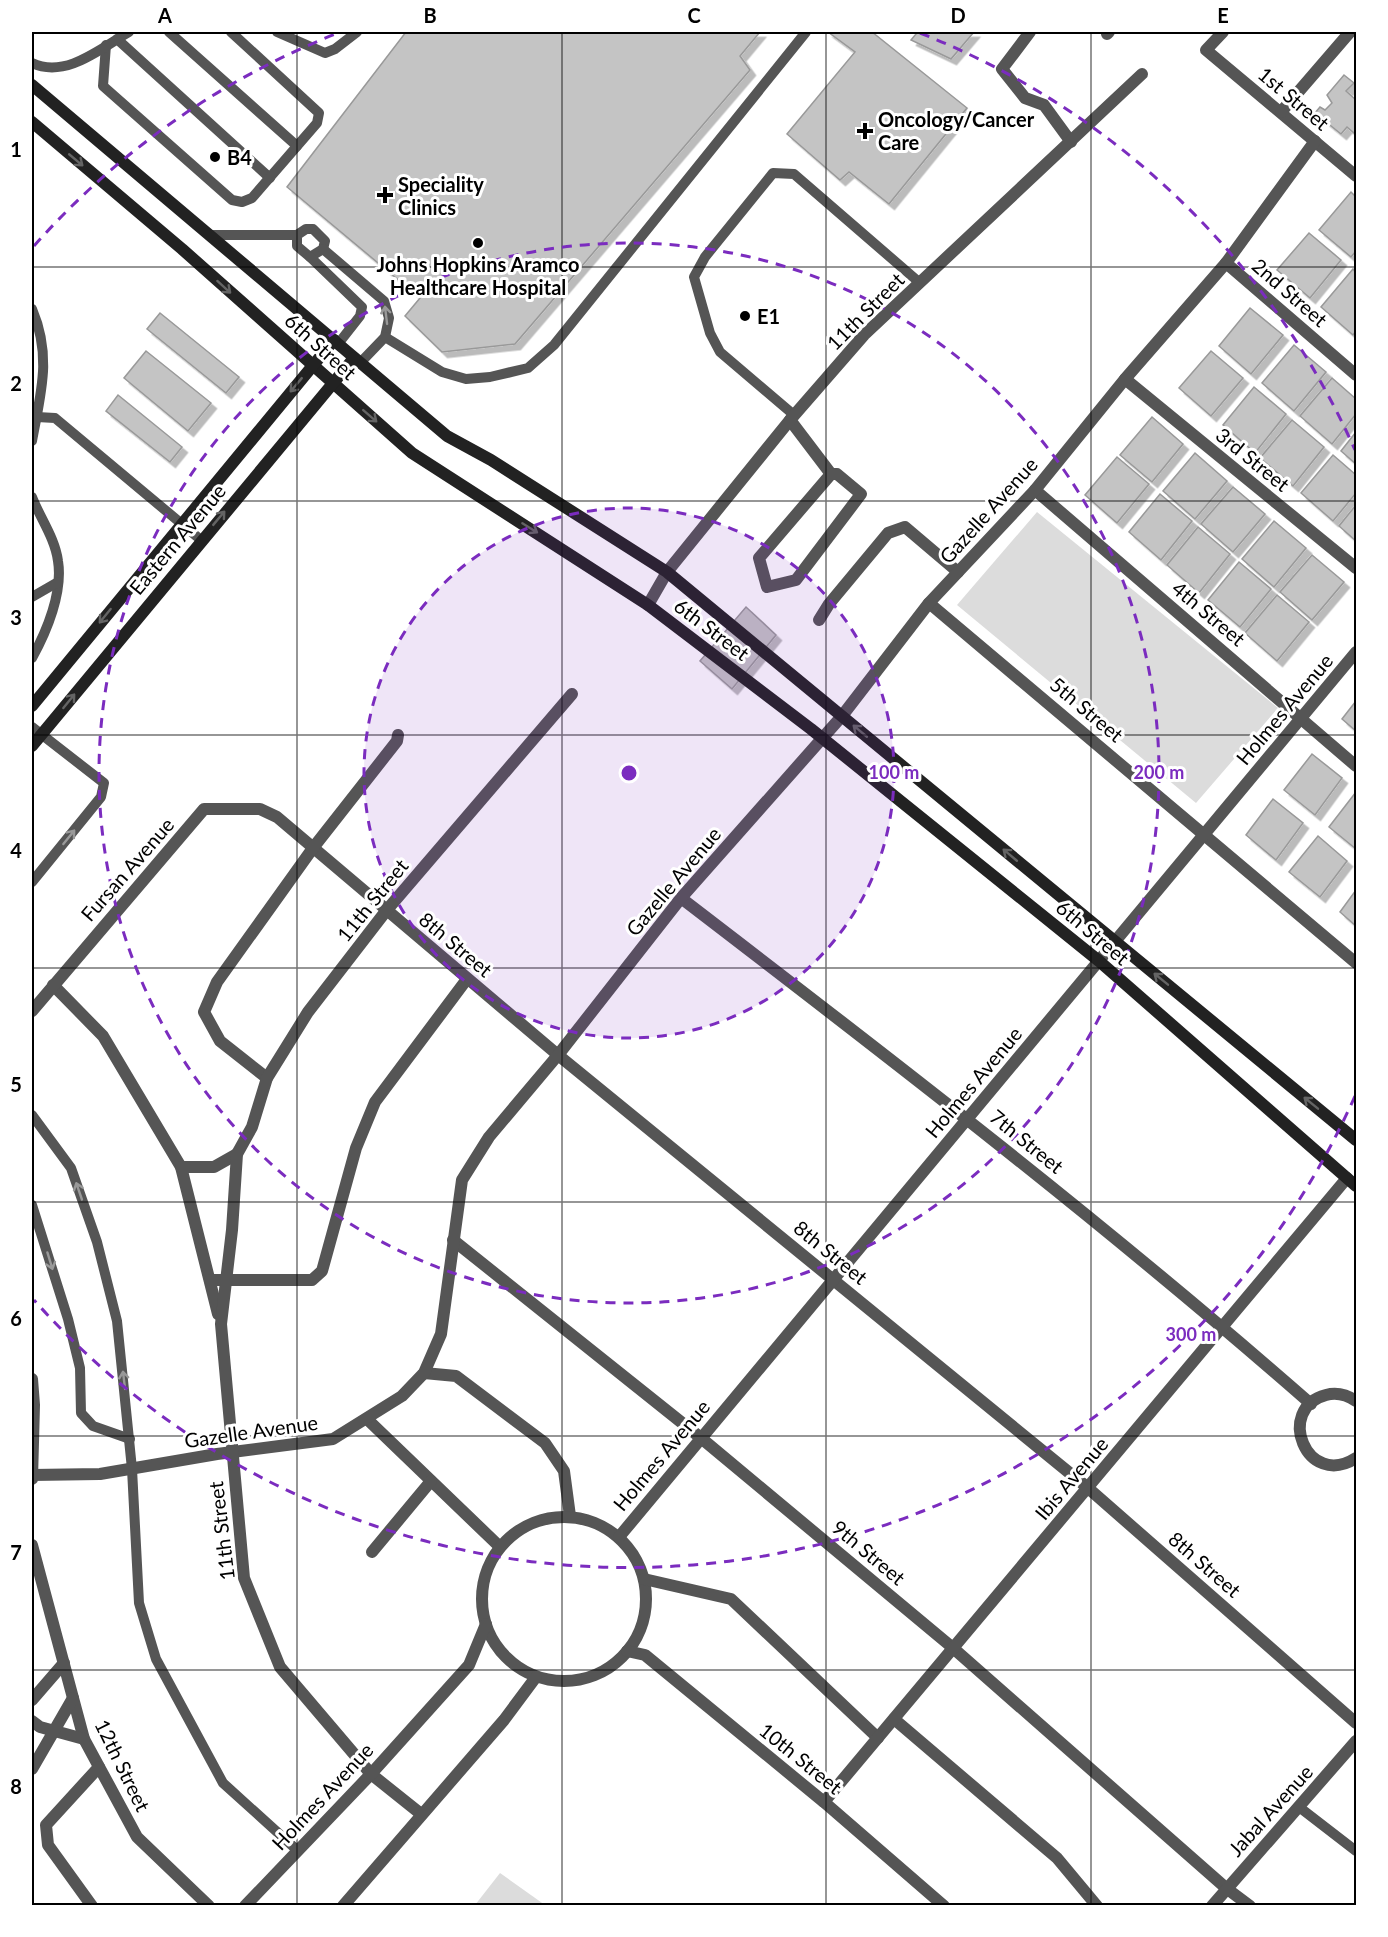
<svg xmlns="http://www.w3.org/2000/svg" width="1388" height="1937" font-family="Lato,sans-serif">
	<defs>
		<filter id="shadow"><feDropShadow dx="5.5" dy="5.5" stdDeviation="0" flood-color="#0004"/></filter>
	</defs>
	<rect width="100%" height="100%" fill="#fff"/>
	<g fill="#dcdcdc">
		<path d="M 1037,512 L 1278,708 L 1196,803 L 957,605 Z"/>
		<path d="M 500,1873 L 545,1905 L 475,1905 Z"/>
	</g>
	<g fill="#c4c4c4" stroke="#999" stroke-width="1.5" filter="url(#shadow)">
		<path d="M 406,32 L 760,32 L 740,56 L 750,70 L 515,344 L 442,352 L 405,316 L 420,298 L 287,187 Z"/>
		<path d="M 828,32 L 872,32 L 967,108 L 889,204 L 849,172 L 840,180 L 787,134 L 855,52 Z"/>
		<path d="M 914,32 L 974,32 L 951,59 L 911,40 L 916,34 Z"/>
		<path d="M 1344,75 L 1354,83 L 1346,91 L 1356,100 L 1356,129 L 1354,133 L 1347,127 L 1341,134 L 1315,113 L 1320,107 L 1325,110 L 1332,103 L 1327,95 Z"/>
		<path d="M 1351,192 L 1356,197 L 1356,251 L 1351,257 L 1319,230 Z"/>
		<path d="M 1309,233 L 1341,260 L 1310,298 L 1277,270 Z"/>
		<path d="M 1353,269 L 1356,273 L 1356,331 L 1353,335 L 1321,307 Z"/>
		<path d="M 1250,308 L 1283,335 L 1251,374 L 1219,346 Z"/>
		<path d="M 160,313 L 239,377 L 226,393 L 147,329 Z"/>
		<path d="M 1294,345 L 1326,372 L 1294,411 L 1262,383 Z"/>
		<path d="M 146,351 L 211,403 L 188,431 L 124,378 Z"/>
		<path d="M 1211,351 L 1243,378 L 1211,416 L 1179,388 Z"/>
		<path d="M 1332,378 L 1356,399 L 1356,414 L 1332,444 L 1300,416 Z"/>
		<path d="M 1254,387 L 1286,414 L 1255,453 L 1223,425 Z"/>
		<path d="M 118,395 L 182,447 L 170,462 L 106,411 Z"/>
		<path d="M 1152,417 L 1183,444 L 1152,482 L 1120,455 Z"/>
		<path d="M 1292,420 L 1324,447 L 1293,486 L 1260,458 Z"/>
		<path d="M 1356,432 L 1356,464 L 1341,451 Z"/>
		<path d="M 1195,453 L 1227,481 L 1195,519 L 1163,491 Z"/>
		<path d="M 1333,455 L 1356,475 L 1356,493 L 1333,521 L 1301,493 Z"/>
		<path d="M 1117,457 L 1149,484 L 1117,523 L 1085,495 Z"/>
		<path d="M 1233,487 L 1265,514 L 1233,552 L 1201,524 Z"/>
		<path d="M 1160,494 L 1192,521 L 1161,560 L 1129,532 Z"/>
		<path d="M 1356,505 L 1356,541 L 1339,526 Z"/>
		<path d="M 1274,521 L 1306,548 L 1274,587 L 1242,559 Z"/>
		<path d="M 1198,527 L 1230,554 L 1199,593 L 1167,565 Z"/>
		<path d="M 1312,555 L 1344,582 L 1312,620 L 1280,592 Z"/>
		<path d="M 1239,562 L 1271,589 L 1240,627 L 1208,600 Z"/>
		<path d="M 1277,595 L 1309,622 L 1277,661 L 1245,633 Z"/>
		<path d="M 746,607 L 776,635 L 732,689 L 700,661 Z"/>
		<path d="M 1356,701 L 1356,731 L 1342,719 Z"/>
		<path d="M 1312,754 L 1342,778 L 1315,815 L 1284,790 Z"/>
		<path d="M 1356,792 L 1356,849 L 1329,827 Z"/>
		<path d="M 1273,799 L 1303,823 L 1276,860 L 1246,835 Z"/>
		<path d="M 1318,836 L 1347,861 L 1320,897 L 1289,872 Z"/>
		<path d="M 1356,890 L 1356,926 L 1340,912 Z"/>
	</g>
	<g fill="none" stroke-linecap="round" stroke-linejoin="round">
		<g stroke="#555" stroke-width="10">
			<path d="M 169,32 L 297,146"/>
			<path d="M 277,32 L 325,53 L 335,49 L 357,32"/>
			<path d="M 117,39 L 270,178"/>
			<path d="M 106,45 L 103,86 L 232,200 L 242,202 L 252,198 L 317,123 L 319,113 L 231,32"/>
			<path d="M 32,63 C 66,79 101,48 129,32"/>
			<path d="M 211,235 L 297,235 L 306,229 L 313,229 L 325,241 L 323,249 L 310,257 L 297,246 L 297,235"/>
			<path d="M 323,249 L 384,301 L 389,318 L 385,337 L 360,363"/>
			<path d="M 310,257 L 362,307 L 360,316 L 338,344"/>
			<path d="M 32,309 C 52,356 41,392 32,441"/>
			<path d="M 385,337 L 442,372 L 466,379 L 490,377 L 528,368 L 554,345 L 806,32"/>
			<path d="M 794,415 L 720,352 L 710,333 L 694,277 L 705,257 L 773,173 L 794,174 L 920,283"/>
			<path d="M 32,419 L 37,417 L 55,418 L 201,540"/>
			<path d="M 32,497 C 40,518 55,538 58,561 C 63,592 47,631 32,658"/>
			<path d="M 32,597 L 58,582"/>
			<path d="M 32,727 L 104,783 L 101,797 L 32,882"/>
			<path d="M 32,1115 L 71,1168 L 97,1242 L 117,1321 L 132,1469 L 139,1603 L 156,1659 L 223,1783 L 297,1850"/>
			<path d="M 32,1205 L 68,1319 L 80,1368 L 81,1413 L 93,1426 L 130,1439"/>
			<path d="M 1299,1807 L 1356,1851"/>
		</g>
		<g stroke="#555" stroke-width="12">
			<path d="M 1030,32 L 1002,69 L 1025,98 L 1044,105 L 1071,142"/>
			<path d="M 1223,32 L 1206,50 L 1356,176"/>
			<path d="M 1107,34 L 1109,32"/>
			<path d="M 1281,112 L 1350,32"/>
			<path d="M 1226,263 L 1356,375"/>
			<path d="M 1125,379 L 1356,568"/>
			<path d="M 790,420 L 831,474"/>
			<path d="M 831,474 L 837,474 L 861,494 L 796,580 L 767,587 L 759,558 Z"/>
			<path d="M 1035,490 L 1356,766"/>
			<path d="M 929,603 L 1356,963"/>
			<path d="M 648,605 L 667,572 L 790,420 L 864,335 L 1142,74"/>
			<path d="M 819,620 L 829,604 L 888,533 L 905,527 L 958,572"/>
			<path d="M 681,898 C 895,1062 1108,1226 1311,1404"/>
			<path d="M 53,985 L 103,1036 L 181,1167 L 218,1314"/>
			<path d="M 32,1011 L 204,809 L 260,809 L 277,817 L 558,1055 L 1088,1488 L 1356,1723"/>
			<path d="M 267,1078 L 220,1041 L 204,1012 L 217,982 L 313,848 L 397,741 L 398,735"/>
			<path d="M 181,1167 L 214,1167 L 237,1154"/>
			<path d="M 453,1240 L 701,1438 L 953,1648 L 1226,1888 L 1250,1906"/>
			<path d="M 210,1280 L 312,1280 L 322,1271 L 356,1148 L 375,1102 L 467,979"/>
			<path d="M 424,1373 L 456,1376 L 545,1443 L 564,1471 L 570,1516"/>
			<path d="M 32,1379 L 34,1405 L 32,1479"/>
			<path d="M 1356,1401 C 1347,1395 1337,1392 1326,1395 C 1275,1408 1306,1490 1356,1458"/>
			<path d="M 367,1419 L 500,1547"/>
			<path d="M 32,1475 L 100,1474 L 217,1454 L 333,1439 L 402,1396 L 424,1373 L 441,1334 L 462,1180 L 489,1137 L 558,1055 L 681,898 L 842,716 L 929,603 L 1035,490 L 1125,379 L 1226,263 L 1315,141"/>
			<circle cx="564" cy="1599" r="82"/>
			<path d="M 619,1537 L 1356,652"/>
			<path d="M 32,1545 L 84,1739 L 137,1837 L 209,1906"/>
			<path d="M 372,1552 L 431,1481"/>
			<path d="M 644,1579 L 731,1599 L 878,1738"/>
			<path d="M 627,1651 L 645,1655 L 824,1802 L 944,1906"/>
			<path d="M 32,1700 L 64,1663"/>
			<path d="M 894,1719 L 1057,1858 L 1097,1906"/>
			<path d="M 32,1721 L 40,1727 L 84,1739"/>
			<path d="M 32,1769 L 73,1698"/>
			<path d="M 824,1802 L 1347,1178"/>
			<path d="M 421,1814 L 371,1774 L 280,1667 L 244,1578 L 221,1324 L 232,1230 L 237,1154 L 252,1127 L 267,1078 L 308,1012 L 386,911 L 572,694"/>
			<path d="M 92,1906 L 48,1845 L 46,1825 L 99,1767"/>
			<path d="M 245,1906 L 371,1774 L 469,1665 L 486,1624"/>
			<path d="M 343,1906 L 504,1720 L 536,1677"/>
			<path d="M 1212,1906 L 1356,1741"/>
		</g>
		<g stroke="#222" stroke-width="12">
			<path d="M 32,85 L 447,436 L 491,460 L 667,572 L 1356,1140"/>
			<path d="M 32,122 L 182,249 L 412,453 L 648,605 L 811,729 L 1099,961 L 1356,1186"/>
			<path d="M 32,706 L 334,340"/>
			<path d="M 32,746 L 354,358"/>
		</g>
	</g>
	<defs><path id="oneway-shaft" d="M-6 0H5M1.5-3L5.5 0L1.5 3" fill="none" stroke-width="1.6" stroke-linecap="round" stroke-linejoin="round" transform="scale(1.5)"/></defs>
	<g stroke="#646464">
		<use href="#oneway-shaft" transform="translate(76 160) rotate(40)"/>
		<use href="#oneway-shaft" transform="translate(224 287) rotate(42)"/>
		<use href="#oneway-shaft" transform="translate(296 385) rotate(130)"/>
		<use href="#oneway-shaft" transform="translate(370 416) rotate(41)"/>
		<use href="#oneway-shaft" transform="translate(219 518) rotate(-50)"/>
		<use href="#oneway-shaft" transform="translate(530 528) rotate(32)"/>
		<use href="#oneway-shaft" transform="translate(105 616) rotate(129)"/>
		<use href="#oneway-shaft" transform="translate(69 701) rotate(-51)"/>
		<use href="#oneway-shaft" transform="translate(860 731) rotate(-140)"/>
		<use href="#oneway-shaft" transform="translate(1010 855) rotate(-140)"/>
		<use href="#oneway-shaft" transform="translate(1161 979) rotate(-141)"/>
		<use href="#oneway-shaft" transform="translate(1311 1103) rotate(-141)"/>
	</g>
	<g stroke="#999">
		<use href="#oneway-shaft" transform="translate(386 315) rotate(-97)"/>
		<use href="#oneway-shaft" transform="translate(69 837) rotate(-51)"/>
		<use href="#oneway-shaft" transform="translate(79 1191) rotate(-109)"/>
		<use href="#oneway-shaft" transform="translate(50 1261) rotate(73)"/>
		<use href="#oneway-shaft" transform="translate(124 1380) rotate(-97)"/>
	</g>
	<path fill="none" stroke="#000" stroke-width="1.5" stroke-opacity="0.55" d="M 297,32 L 297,1906M 562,32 L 562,1906M 826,32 L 826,1906M 1091,32 L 1091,1906M 32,267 L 1356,267M 32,501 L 1356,501M 32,735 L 1356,735M 32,968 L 1356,968M 32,1202 L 1356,1202M 32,1436 L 1356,1436M 32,1670 L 1356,1670"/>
	<circle cx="629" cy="773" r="265" fill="#7b2cbf" fill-opacity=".12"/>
	<g fill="none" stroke="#7b2cbf" stroke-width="3" stroke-dasharray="10 8">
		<circle cx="629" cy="773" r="265"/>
		<circle cx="629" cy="773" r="530"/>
		<path d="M1355 1096A795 795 0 0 1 34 1300M34 246A795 795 0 0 1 338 33M920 33A795 795 0 0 1 1355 450"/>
	</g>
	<g fill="#000" stroke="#fff" stroke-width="2">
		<path d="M862 122h6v6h6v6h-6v6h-6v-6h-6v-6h6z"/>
		<circle cx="215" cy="157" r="6"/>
		<path d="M382 186h6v6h6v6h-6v6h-6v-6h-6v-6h6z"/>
		<circle cx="478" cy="243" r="6"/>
		<circle cx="745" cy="316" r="6"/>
	</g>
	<g text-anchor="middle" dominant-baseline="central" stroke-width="6" stroke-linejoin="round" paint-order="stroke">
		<g font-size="20" fill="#000" stroke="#fff">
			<text transform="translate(1294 98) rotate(40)">1st Street</text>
			<text transform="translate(1290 292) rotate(41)">2nd Street</text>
			<text transform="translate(865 311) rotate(-45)">11th Street</text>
			<text transform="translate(321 346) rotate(42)">6th Street</text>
			<text transform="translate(1253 459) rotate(39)">3rd Street</text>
			<text transform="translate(988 510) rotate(-48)">Gazelle Avenue</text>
			<text transform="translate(177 539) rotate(-50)">Eastern Avenue</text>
			<text transform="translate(1209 613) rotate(40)">4th Street</text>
			<text transform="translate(712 629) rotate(37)">6th Street</text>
			<text transform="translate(1087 709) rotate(40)">5th Street</text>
			<text transform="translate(1284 709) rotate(-50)">Holmes Avenue</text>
			<text transform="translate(127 869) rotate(-49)">Fursan Avenue</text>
			<text transform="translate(673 881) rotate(-50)">Gazelle Avenue</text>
			<text transform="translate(372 900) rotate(-51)">11th Street</text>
			<text transform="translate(1093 932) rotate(40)">6th Street</text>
			<text transform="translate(456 944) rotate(40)">8th Street</text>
			<text transform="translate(973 1082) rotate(-50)">Holmes Avenue</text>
			<text transform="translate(1027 1141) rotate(39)">7th Street</text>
			<text transform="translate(831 1252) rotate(39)">8th Street</text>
			<text transform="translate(251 1431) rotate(-8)">Gazelle Avenue</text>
			<text transform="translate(661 1455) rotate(-50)">Holmes Avenue</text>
			<text transform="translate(1071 1478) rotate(-50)">Ibis Avenue</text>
			<text transform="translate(221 1531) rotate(-97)">11th Street</text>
			<text transform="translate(869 1552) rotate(40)">9th Street</text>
			<text transform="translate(1205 1564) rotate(41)">8th Street</text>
			<text transform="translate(801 1758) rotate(39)">10th Street</text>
			<text transform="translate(123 1765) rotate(64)">12th Street</text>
			<text transform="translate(322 1796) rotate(-47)">Holmes Avenue</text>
			<text transform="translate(1270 1810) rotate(-48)">Jabal Avenue</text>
		</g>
		<g font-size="20" font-weight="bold" fill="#000" stroke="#fff" text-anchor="start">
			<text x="878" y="119">Oncology/Cancer<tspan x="878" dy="23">Care</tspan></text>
			<text x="227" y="157">B4</text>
			<text x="398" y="184">Speciality<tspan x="398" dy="23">Clinics</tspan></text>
			<text x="478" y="264" text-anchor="middle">Johns Hopkins Aramco<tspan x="478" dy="23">Healthcare Hospital</tspan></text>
			<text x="757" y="316">E1</text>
		</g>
	</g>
	<circle cx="629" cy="773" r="9" fill="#7b2cbf" stroke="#fff" stroke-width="3"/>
	<g font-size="18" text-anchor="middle" font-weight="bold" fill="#7b2cbf" stroke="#fff" stroke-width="6" stroke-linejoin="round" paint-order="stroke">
		<text x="894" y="779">100 m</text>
		<text x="1159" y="779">200 m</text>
		<text x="1191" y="1341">300 m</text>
	</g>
	<rect width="1388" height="1937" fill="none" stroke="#ffffff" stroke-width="66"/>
	<rect x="33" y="33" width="1322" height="1871" fill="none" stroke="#000" stroke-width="2"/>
	<g font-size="20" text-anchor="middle" font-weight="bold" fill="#000">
		<text x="165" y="23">A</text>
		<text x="430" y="23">B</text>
		<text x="694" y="23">C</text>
		<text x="958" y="23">D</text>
		<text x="1223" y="23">E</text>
		<text x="16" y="157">1</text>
		<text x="16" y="391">2</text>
		<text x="16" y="625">3</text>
		<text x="16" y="858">4</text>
		<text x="16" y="1092">5</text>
		<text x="16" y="1326">6</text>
		<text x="16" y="1560">7</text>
		<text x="16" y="1794">8</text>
	</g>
</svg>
